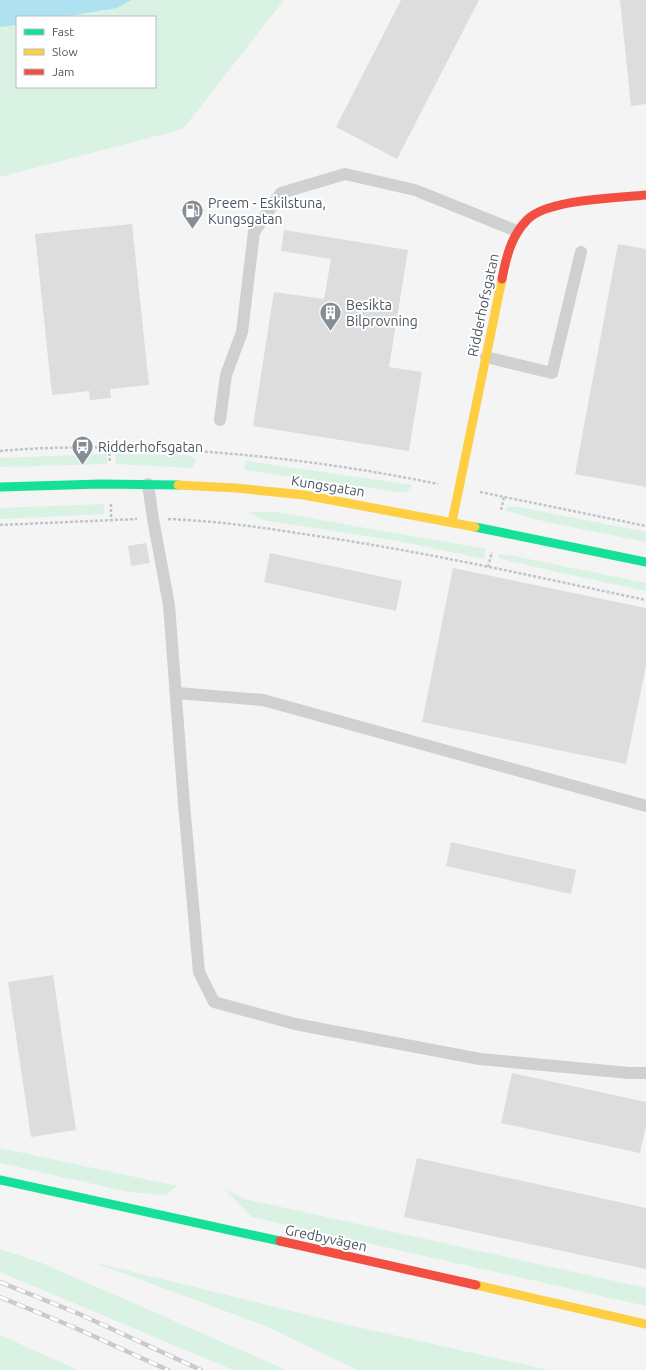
<svg xmlns="http://www.w3.org/2000/svg" width="646" height="1370" font-family="Ubuntu,sans-serif">
	<rect width="100%" height="100%" fill="#f4f4f4"/>
	<g fill="#d9f2e3">
		<path d="M 132,0 L 284,0 L 183,129 L 0,177 L 0,27 L 17,25 L 17,87 L 155,87 L 155,17 L 64,17 L 117,8 Z"/>
		<path d="M 107,454 L 107,464 L 0,467 L 0,458 Z"/>
		<path d="M 115,454 L 187,455 L 196,459 L 192,468 L 116,464 Z"/>
		<path d="M 246,461 L 413,485 L 406,493 L 259,472 L 244,470 Z"/>
		<path d="M 104,504 L 104,514 L 0,519 L 0,508 Z"/>
		<path d="M 508,507 L 520,507 L 646,532 L 646,542 L 547,522 L 505,511 Z"/>
		<path d="M 249,512 L 275,512 L 486,549 L 484,559 L 399,541 L 262,520 Z"/>
		<path d="M 499,554 L 514,556 L 646,583 L 646,591 L 548,570 L 498,558 Z"/>
		<path d="M 0,1148 L 177,1186 L 165,1195 L 129,1192 L 0,1163 Z"/>
		<path d="M 224,1189 L 245,1199 L 646,1288 L 646,1306 L 252,1217 Z"/>
		<path d="M 0,1249 L 42,1263 L 286,1370 L 233,1370 L 0,1272 Z"/>
		<path d="M 93,1262 L 344,1324 L 549,1370 L 357,1370 L 268,1327 Z"/>
		<path d="M 0,1335 L 78,1370 L 0,1370 Z"/>
	</g>
	<path fill="#aee2f0" d="M 0,0 L 132,0 L 117,8 L 64,17 L 17,17 L 17,25 L 0,27 Z"/>
	<g fill="#ddddde">
		<path d="M 401,0 L 479,0 L 397,159 L 336,127 Z"/>
		<path d="M 620,0 L 646,0 L 646,104 L 631,106 Z"/>
		<path d="M 132,224 L 149,385 L 110,389 L 111,398 L 90,400 L 89,391 L 52,395 L 35,234 Z"/>
		<path d="M 284,230 L 408,250 L 389,367 L 422,372 L 409,451 L 253,426 L 274,292 L 324,299 L 331,259 L 281,251 Z"/>
		<path d="M 618,244 L 646,249 L 646,487 L 575,474 Z"/>
		<path d="M 146,543 L 150,563 L 131,566 L 128,546 Z"/>
		<path d="M 270,553 L 402,581 L 396,611 L 264,582 Z"/>
		<path d="M 453,568 L 646,608 L 646,666 L 626,764 L 422,722 Z"/>
		<path d="M 451,842 L 576,870 L 571,894 L 446,866 Z"/>
		<path d="M 53,975 L 76,1130 L 31,1137 L 8,982 Z"/>
		<path d="M 512,1073 L 646,1102 L 646,1126 L 640,1153 L 501,1123 Z"/>
		<path d="M 417,1158 L 646,1208 L 646,1269 L 404,1217 Z"/>
	</g>
	<g fill="none" stroke-linecap="round" stroke-linejoin="round">
		<g stroke="#bcc7c4" stroke-width="2.5" stroke-dasharray="3 2" stroke-linecap="butt">
			<path d="M 109,448 L 110,463"/>
			<path d="M 0,451 C 43,447 87,447 131,448 C 234,451 336,463 438,484"/>
			<path d="M 480,492 L 646,526"/>
			<path d="M 111,504 L 111,520"/>
			<path d="M 501,510 L 504,497"/>
			<path d="M 168,519 C 218,521 267,528 316,536 C 427,552 536,577 646,600"/>
			<path d="M 0,525 L 137,519"/>
			<path d="M 488,567 L 492,552"/>
		</g>
		<g stroke="#ced0d2" stroke-width="12">
			<path d="M 486,357 L 552,373 L 581,252"/>
			<path d="M 220,420 L 226,375 L 242,332 L 254,232 L 281,193 L 345,174 L 415,190 L 517,231"/>
			<path d="M 148,484 L 153,519 L 169,605 L 184,804 L 199,972 L 214,1002 L 295,1024 L 480,1059 L 629,1073 L 646,1073"/>
			<path d="M 177,693 L 263,700 L 646,806"/>
		</g>
		<g stroke="#16e098" stroke-width="9">
			<path d="M 0,487 L 101,484 L 178,485"/>
			<path d="M 475,527 L 646,562"/>
			<path d="M 0,1180 L 280,1241"/>
		</g>
		<g stroke="#ffcf43" stroke-width="9">
			<path d="M 178,485 L 236,488 L 304,495 L 475,527"/>
			<path d="M 452,522 L 502,279"/>
			<path d="M 476,1285 L 646,1324"/>
		</g>
		<g stroke="#f24e42" stroke-width="9">
			<path d="M 502,279 C 506,258 511,236 527,220 C 547,199 617,198 646,195"/>
			<path d="M 280,1241 L 476,1285"/>
		</g>
		<defs>
			<g id="rail">
				<path d="M 0,1282 L 77,1313 L 201,1370"/>
				<path d="M 0,1297 L 71,1326 L 168,1370"/>
			</g>
		</defs>
		<use href="#rail" stroke="#c9cacc" stroke-width="4.5"/>
		<use href="#rail" stroke="#fff" stroke-width="3" stroke-dasharray="9" stroke-linecap="butt"/>
	</g>
	<defs>
		<symbol id="fuel-pin" viewBox="-11 -11 22 30"><path d="M0 17L-7.5 6A9.5 9.5 0 1 1 7.5 6Z" fill="#868d94" stroke="#fff"/><path d="M-5.5-6h7V0h2V4h1.3V-2.5L3-4.5l.8-.8L6-3V5H2.5V1h-1V6h-7ZM-4.2-4.7v3.2H.2V-4.7Z" fill="#fff"/></symbol>
		<symbol id="building-pin" viewBox="-11 -11 22 30"><path d="M0 17L-7.5 6A9.5 9.5 0 1 1 7.5 6Z" fill="#868d94" stroke="#fff"/><path d="M-4-6H4V6H1V3H-1V6H-4ZM-2.5-4.3h1.7v1.8h-1.7ZM.8-4.3h1.7v1.8H.8ZM-2.5-1h1.7V.8h-1.7ZM.8-1h1.7V.8H.8Z" fill="#fff"/></symbol>
		<symbol id="bus-pin" viewBox="-11 -11 22 30"><path d="M0 17L-7.5 6A9.5 9.5 0 1 1 7.5 6Z" fill="#868d94" stroke="#fff"/><path d="M-5-6H5V4H4V6H2V4H-2V6H-4V4H-5ZM-3.5-4V0h7V-4ZM-3.5 1.2v1.5H-2V1.2ZM2 1.2v1.5H3.5V1.2Z" fill="#fff"/></symbol>
	</defs>
	<g fill-rule="evenodd">
		<use href="#fuel-pin" x="180" y="198" width="25" height="34"/>
		<use href="#building-pin" x="318" y="300" width="25" height="34"/>
		<use href="#bus-pin" x="70" y="434" width="25" height="34"/>
	</g>
	<g text-anchor="middle" dominant-baseline="central" stroke-width="4" stroke-linejoin="round" paint-order="stroke">
		<g font-size="14" fill="#4a5661" stroke="#fff" text-anchor="start">
			<text x="208" y="203">Preem - Eskilstuna,<tspan x="208" dy="16">Kungsgatan</tspan></text>
			<text x="346" y="305">Besikta<tspan x="346" dy="16">Bilprovning</tspan></text>
			<text x="98" y="447">Ridderhofsgatan</text>
		</g>
		<g font-size="14" fill="#4a5661" stroke="#fff">
			<text transform="translate(483 305) rotate(-78)">Ridderhofsgatan</text>
			<text transform="translate(328 486) rotate(9)">Kungsgatan</text>
			<text transform="translate(326 1238) rotate(12)">Gredbyvägen</text>
		</g>
	</g>
	<rect x="16" y="16" width="140" height="72" fill="#ffffff" stroke="#b7bbc0"/>
	<rect x="24" y="29" width="20" height="6" fill="#16e098" stroke="#b7bbc0"/>
	<text x="52" y="36" font-size="12" fill="#4a5661">Fast</text>
	<rect x="24" y="49" width="20" height="6" fill="#ffcf43" stroke="#b7bbc0"/>
	<text x="52" y="56" font-size="12" fill="#4a5661">Slow</text>
	<rect x="24" y="69" width="20" height="6" fill="#f24e42" stroke="#b7bbc0"/>
	<text x="52" y="76" font-size="12" fill="#4a5661">Jam</text>
</svg>
